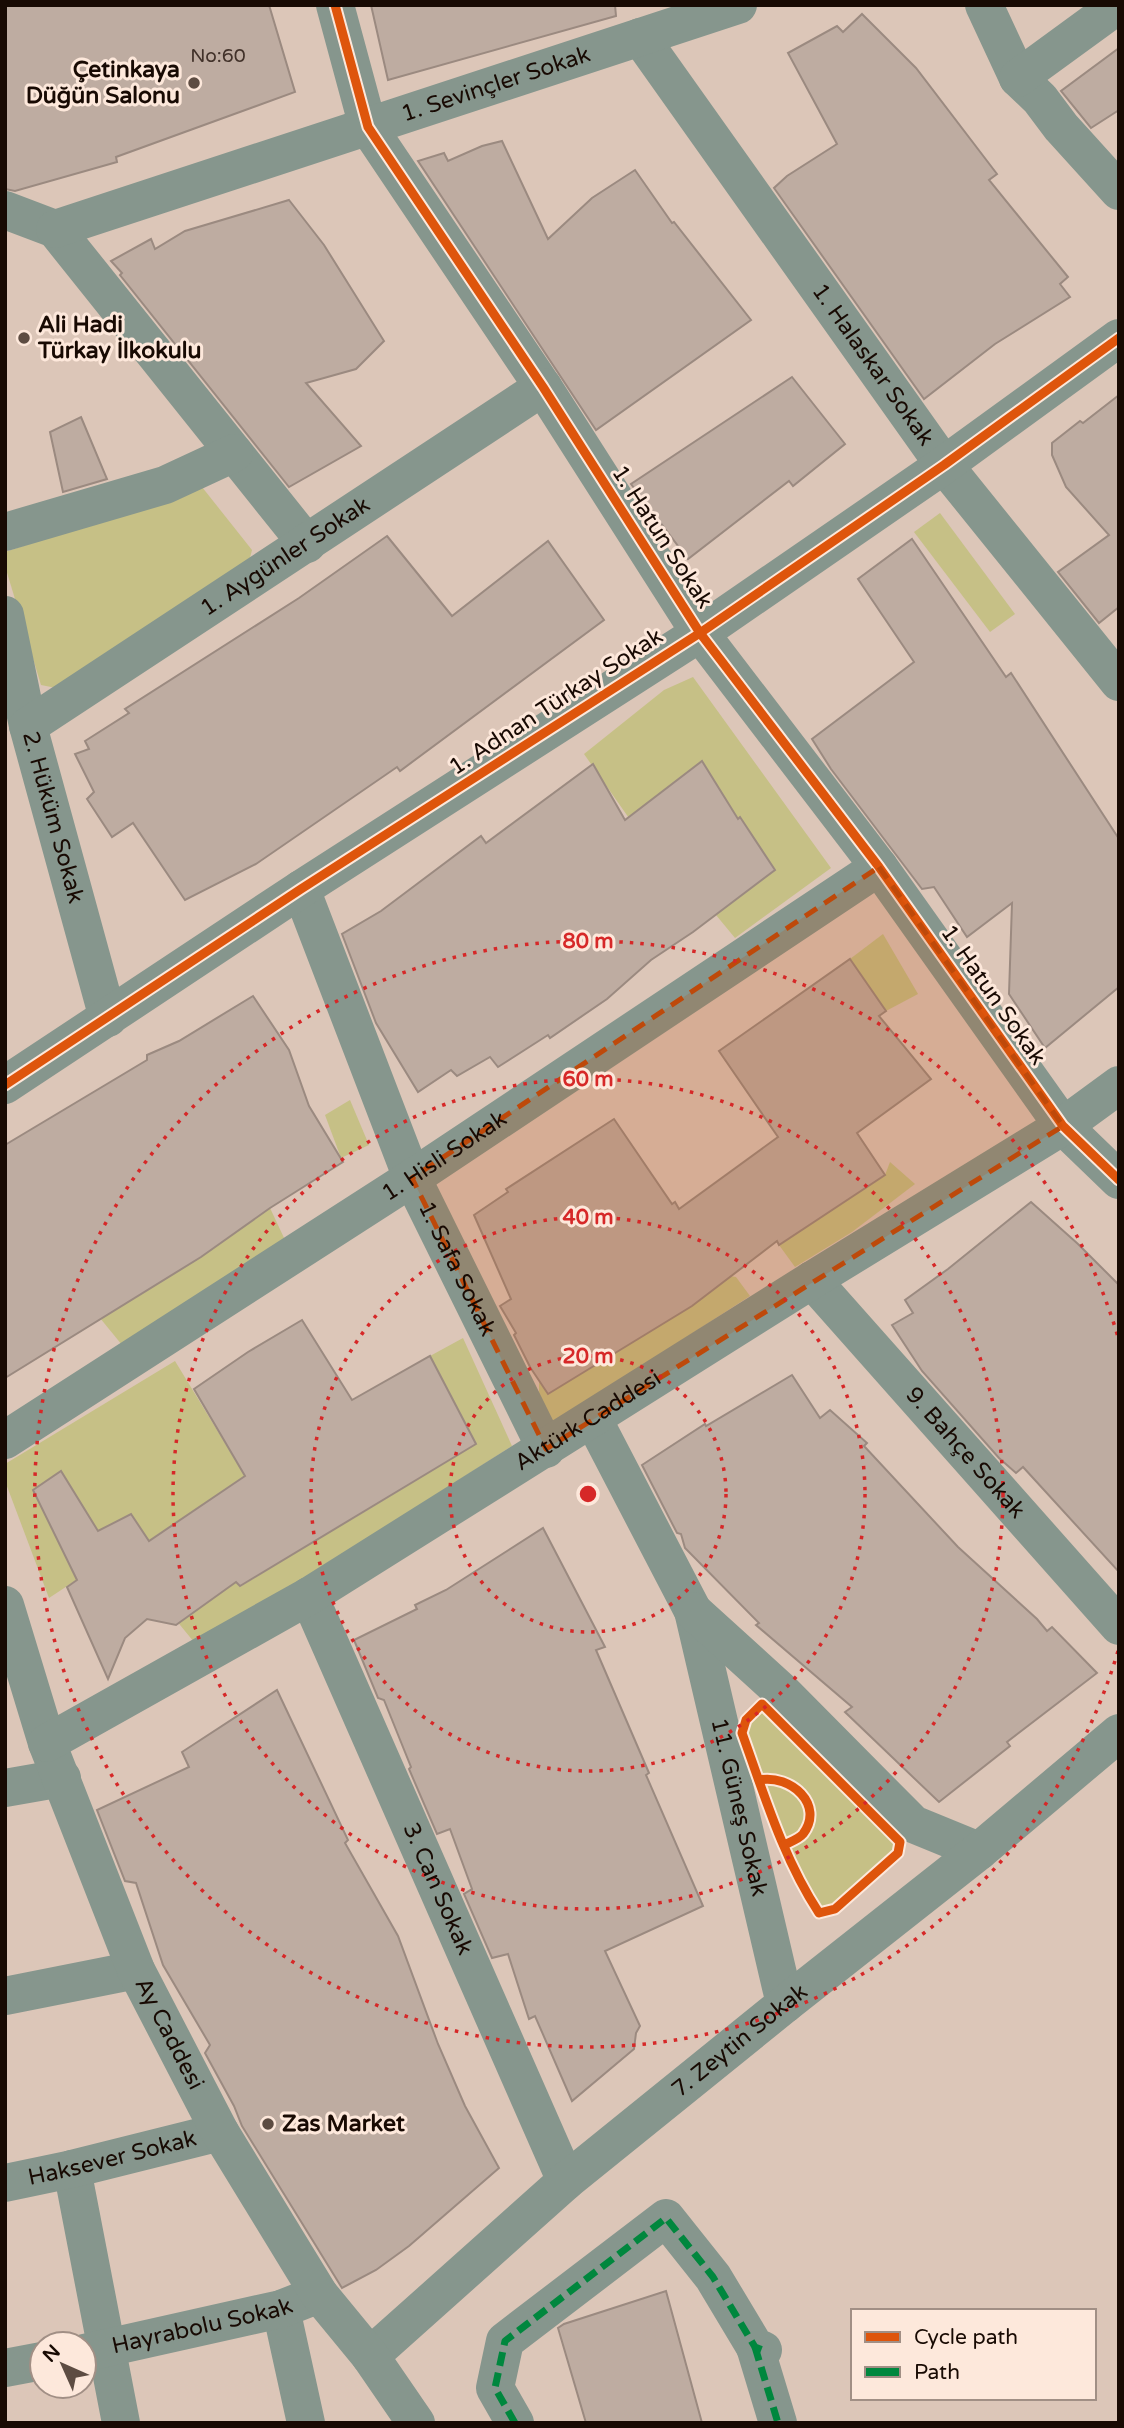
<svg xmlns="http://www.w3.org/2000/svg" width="1124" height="2428" font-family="'Varela Round',sans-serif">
	<rect width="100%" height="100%" fill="#dcc6b8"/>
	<g fill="#c6c086">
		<path d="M 202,487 L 252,550 L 247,569 L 56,688 L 41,685 L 5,566 L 5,552 Z"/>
		<path d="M 940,513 L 1015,614 L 990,632 L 914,532 Z"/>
		<path d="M 693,677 L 831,868 L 735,938 L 716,915 L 679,859 L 664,868 L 584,754 L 664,690 Z"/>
		<path d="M 883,934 L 918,994 L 886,1011 L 850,959 Z"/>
		<path d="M 350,1100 L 369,1145 L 341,1158 L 325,1115 Z"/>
		<path d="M 890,1162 L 915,1184 L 852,1232 L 795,1267 L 779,1245 L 885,1175 Z"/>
		<path d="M 270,1208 L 285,1240 L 122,1345 L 100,1318 Z"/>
		<path d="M 730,1276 L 736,1277 L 750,1296 L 552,1424 L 539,1393 L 539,1382 L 548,1394 Z"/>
		<path d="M 463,1338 L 512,1446 L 198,1647 L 176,1620 L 236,1582 L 240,1587 L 298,1551 L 346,1515 L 351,1520 L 476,1444 L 430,1356 Z"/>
		<path d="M 175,1361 L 245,1476 L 145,1543 L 128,1546 L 49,1598 L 5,1481 L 5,1464 Z"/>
		<path d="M 762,1704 L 904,1847 L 835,1909 L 819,1913 L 809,1898 L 742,1733 L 746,1720 Z"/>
	</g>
	<g fill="#beaca1" stroke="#9b8a80" stroke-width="2">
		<path d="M 5,5 L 269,5 L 295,92 L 116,157 L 117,162 L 15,191 L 5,189 Z"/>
		<path d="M 371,5 L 615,5 L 616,16 L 388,80 Z"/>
		<path d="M 862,14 L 916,68 L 997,174 L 989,180 L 1068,277 L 1060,284 L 1070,297 L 995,344 L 924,399 L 774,188 L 787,176 L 837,144 L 788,53 L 837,26 L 843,32 Z"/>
		<path d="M 1119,48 L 1119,110 L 1091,128 L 1061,91 Z"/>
		<path d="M 502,141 L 548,239 L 592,198 L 635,170 L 672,223 L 674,222 L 751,320 L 596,430 L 418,161 L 444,153 L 448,161 L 482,146 Z"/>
		<path d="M 289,200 L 324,245 L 384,341 L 356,369 L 306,383 L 361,446 L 289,487 L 120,275 L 122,273 L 111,261 L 151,239 L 155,249 L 185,231 Z"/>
		<path d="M 792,377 L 845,444 L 793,486 L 789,481 L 688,559 L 631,484 Z"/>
		<path d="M 1119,395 L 1119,607 L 1099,623 L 1058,572 L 1109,535 L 1066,487 L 1052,455 L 1052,443 L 1080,421 L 1083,423 Z"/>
		<path d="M 81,417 L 107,479 L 63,492 L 50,432 Z"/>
		<path d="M 387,536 L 452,616 L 548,541 L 604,620 L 400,771 L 397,767 L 256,864 L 185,900 L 133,823 L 112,837 L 87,799 L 94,792 L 75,754 L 89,749 L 85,741 L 129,713 L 125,709 L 299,598 Z"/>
		<path d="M 912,539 L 1006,677 L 1011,673 L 1119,839 L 1119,987 L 1045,1048 L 1009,994 L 1012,903 L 967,937 L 934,887 L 922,889 L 831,769 L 812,739 L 914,662 L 858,579 Z"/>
		<path d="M 702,761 L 738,819 L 740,817 L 775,870 L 693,932 L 651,960 L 607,999 L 550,1038 L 548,1035 L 498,1067 L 490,1057 L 457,1076 L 451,1070 L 418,1092 L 376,1023 L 342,934 L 381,911 L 481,836 L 486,843 L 593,764 L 625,820 Z"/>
		<path d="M 850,959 L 886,1011 L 879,1016 L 931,1079 L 857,1133 L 885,1175 L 779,1245 L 777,1241 L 692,1306 L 548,1394 L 530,1367 L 514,1335 L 516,1333 L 500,1306 L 511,1299 L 474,1215 L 508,1192 L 506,1189 L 614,1119 L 672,1204 L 675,1202 L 679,1209 L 778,1137 L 719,1051 Z"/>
		<path d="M 253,996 L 289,1050 L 309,1106 L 343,1162 L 270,1208 L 201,1257 L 5,1378 L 5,1145 L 147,1060 L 147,1055 L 179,1041 Z"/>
		<path d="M 1031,1202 L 1078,1244 L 1119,1285 L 1119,1572 L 1023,1467 L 1016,1473 L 999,1458 L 922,1371 L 892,1325 L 913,1313 L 905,1300 L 948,1269 Z"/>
		<path d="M 302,1320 L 352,1400 L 430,1356 L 476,1444 L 240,1586 L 236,1582 L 176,1625 L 147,1619 L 125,1638 L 108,1679 L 67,1587 L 77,1580 L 33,1490 L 61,1471 L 98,1531 L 131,1514 L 149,1541 L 245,1476 L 194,1389 L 248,1352 Z"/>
		<path d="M 792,1375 L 820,1418 L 830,1410 L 867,1443 L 864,1446 L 958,1547 L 1037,1619 L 1047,1631 L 1052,1627 L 1097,1673 L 1007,1742 L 1010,1746 L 939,1802 L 845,1712 L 852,1707 L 756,1625 L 759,1623 L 685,1548 L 681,1534 L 677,1533 L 642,1465 L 705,1424 L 706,1426 Z"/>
		<path d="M 543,1528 L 605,1647 L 596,1650 L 649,1773 L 646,1775 L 703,1906 L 605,1951 L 640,2026 L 636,2033 L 634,2049 L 572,2101 L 535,2016 L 529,2019 L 508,1954 L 492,1958 L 464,1894 L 472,1889 L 450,1829 L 437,1834 L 409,1769 L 411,1767 L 384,1700 L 378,1698 L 354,1640 L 417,1609 L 415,1605 L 446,1590 Z"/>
		<path d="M 277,1690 L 348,1840 L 345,1843 L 398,1936 L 438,2044 L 465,2106 L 499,2168 L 409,2246 L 376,2270 L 342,2288 L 242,2126 L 234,2106 L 205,2053 L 210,2045 L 163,1965 L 136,1883 L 125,1881 L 97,1810 L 189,1767 L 182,1752 Z"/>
		<path d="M 666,2291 L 702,2423 L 586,2423 L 558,2328 L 564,2324 Z"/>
	</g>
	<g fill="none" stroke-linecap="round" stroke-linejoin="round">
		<g stroke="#86968d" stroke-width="38">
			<path d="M 335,5 L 368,127 L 543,387 L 700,633 L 879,867 L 1063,1126 L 1119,1180"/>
			<path d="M 984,5 L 1018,78 L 1040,99 L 1061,127 L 1119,191"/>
			<path id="s1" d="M 640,37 L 944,465 L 1119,682"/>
			<path d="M 1018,78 L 1118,5"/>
			<path d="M 5,210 L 55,229 L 307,544"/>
			<path id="s2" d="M 55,229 L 738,5"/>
			<path d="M 5,532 L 165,485 L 234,453"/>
			<path id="s3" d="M 5,615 L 28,726 L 108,1018"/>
			<path id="s4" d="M 28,726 L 543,387"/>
			<path id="s5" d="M 301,889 L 412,1178 L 546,1449"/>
			<path d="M 5,1085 L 301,889 L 700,633 L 944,465 L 1119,338"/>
			<path id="s6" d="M 812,1280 L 1119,1626"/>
			<path id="s7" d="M 593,1419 L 693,1611 L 785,2004"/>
			<path id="s8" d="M 5,1440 L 412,1178 L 879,867"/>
			<path id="s9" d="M 309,1596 L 566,2181"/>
			<path d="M 693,1611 L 780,1690 L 913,1824 L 979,1851"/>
			<path d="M 5,1788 L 62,1778"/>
			<path d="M 5,1996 L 136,1970"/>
			<path d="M 72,2169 L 121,2423"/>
			<path id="s10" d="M 5,2183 L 72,2169 L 220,2132"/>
			<path d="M 281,2309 L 306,2423"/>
			<path d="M 755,2347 L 778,2423"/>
			<path id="s11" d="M 84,2353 L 281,2309 L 319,2294"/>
			<path id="s12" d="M 370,2356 L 566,2181 L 785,2004 L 979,1851 L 1119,1733"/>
			<path d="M 5,2368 L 42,2361"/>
			<path d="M 515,2423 L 495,2388 L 505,2341 L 666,2218 L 713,2277 L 755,2347 L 763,2350"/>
		</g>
		<g stroke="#86968d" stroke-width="38">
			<path id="s13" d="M 5,1605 L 47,1743 L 136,1970 L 220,2132 L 319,2294 L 370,2356 L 416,2423"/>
			<path id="s14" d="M 47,1743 L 309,1596 L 812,1280 L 1063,1126 L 1119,1085"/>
		</g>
		<g stroke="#00873e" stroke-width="7" stroke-dasharray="14 7" stroke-linecap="butt">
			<path d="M 755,2347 L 778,2423"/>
			<path d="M 515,2423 L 495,2388 L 505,2341 L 666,2218 L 713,2277 L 755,2347 L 763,2350"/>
		</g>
		<defs>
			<g id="cycleway">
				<path d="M 335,5 L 368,127 L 543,387 L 700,633 L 879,867 L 1063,1126 L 1119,1180"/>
				<path d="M 5,1085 L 301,889 L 700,633 L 944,465 L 1119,338"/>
				<path d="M 762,1704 L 900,1842 L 898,1853 L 835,1909 L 819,1913 C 783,1858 764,1794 742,1733 L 746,1720 Z"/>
				<path d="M 759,1780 C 791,1774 825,1805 803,1834 C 799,1839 790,1842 784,1845"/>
			</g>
		</defs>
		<use href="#cycleway" stroke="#fde8db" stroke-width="13"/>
		<use href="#cycleway" stroke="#de550c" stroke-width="9"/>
	</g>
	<path fill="#be490a" fill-opacity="0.2" stroke="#be490a" stroke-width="5" stroke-dasharray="14 9" stroke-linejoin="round" d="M 879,867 L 1063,1126 L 546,1449 L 412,1178 Z"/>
	<g fill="none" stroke="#d62828" stroke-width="3.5" stroke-dasharray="3.5 7">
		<circle cx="588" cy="1494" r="138"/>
		<circle cx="588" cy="1494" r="277"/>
		<circle cx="588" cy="1494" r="415"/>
		<path d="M1118 1651A553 553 0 1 1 1118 1337"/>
	</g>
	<g fill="#5d4c42" stroke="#fde8db" stroke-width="2.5">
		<circle cx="194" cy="83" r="7"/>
		<circle cx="24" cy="338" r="7"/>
		<circle cx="268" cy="2124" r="7"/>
	</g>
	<g text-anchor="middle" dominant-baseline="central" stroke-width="6" stroke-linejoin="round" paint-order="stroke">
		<g font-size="19" fill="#42322a">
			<text x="218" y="56">No:60</text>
		</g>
		<g font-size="23" font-weight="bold" fill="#180a03" stroke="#fde8db" text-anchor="start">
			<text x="180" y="70" text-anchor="end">Çetinkaya<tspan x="180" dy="26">Düğün Salonu</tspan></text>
			<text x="38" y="325">Ali Hadi<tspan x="38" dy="26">Türkay İlkokulu</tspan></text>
			<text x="282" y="2124">Zas Market</text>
		</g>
		<g font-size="23" fill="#180a03" stroke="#fde8db">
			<text stroke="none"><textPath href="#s2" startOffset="464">1. Sevinçler Sokak</textPath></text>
			<text stroke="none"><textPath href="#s1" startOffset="402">1. Halaskar Sokak</textPath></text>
			<text transform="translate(662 537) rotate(57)">1. Hatun Sokak</text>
			<text stroke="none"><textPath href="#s4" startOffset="308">1. Aygünler Sokak</textPath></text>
			<text transform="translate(556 702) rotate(-33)">1. Adnan Türkay Sokak</text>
			<text stroke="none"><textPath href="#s3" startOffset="208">2. Hüküm Sokak</textPath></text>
			<text transform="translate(993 995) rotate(55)">1. Hatun Sokak</text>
			<text stroke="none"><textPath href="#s8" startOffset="523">1. Hisli Sokak</textPath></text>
			<text stroke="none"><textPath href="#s5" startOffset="411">1. Safa Sokak</textPath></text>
			<text stroke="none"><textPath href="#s14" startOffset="630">Aktürk Caddesi</textPath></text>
			<text stroke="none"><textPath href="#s6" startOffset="231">9. Bahçe Sokak</textPath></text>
			<text stroke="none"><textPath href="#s7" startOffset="418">11. Güneş Sokak</textPath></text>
			<text stroke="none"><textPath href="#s9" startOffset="320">3. Can Sokak</textPath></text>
			<text stroke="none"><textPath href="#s13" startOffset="460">Ay Caddesi</textPath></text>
			<text stroke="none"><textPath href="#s12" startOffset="486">7. Zeytin Sokak</textPath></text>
			<text stroke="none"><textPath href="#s10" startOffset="110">Haksever Sokak</textPath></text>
			<text stroke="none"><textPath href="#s11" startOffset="121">Hayrabolu Sokak</textPath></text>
		</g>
	</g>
	<circle cx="588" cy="1494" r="10" fill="#d62828" stroke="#fde8db" stroke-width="3.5"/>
	<g font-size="21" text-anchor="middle" font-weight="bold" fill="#d62828" stroke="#fde8db" stroke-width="6" stroke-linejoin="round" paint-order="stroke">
		<text x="588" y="948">80 m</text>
		<text x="588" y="1086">60 m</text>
		<text x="588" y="1224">40 m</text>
		<text x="588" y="1363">20 m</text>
	</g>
	<rect width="1124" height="2428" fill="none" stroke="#180a03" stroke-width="14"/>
	<rect x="851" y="2309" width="245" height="91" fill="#fde8db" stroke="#a18f85" stroke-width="2"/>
	<rect x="865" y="2332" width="35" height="10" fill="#de550c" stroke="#a18f85" stroke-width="2"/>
	<text x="914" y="2344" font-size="21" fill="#180a03">Cycle path</text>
	<rect x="865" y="2367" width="35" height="10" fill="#00873e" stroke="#a18f85" stroke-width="2"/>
	<text x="914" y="2379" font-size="21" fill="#180a03">Path</text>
	<g transform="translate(63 2365) rotate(315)"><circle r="33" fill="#fde8db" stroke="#a18f85" stroke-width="2"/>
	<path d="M0-5L12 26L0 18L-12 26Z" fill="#5d4c42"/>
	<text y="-10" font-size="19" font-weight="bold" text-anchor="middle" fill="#180a03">N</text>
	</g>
</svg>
